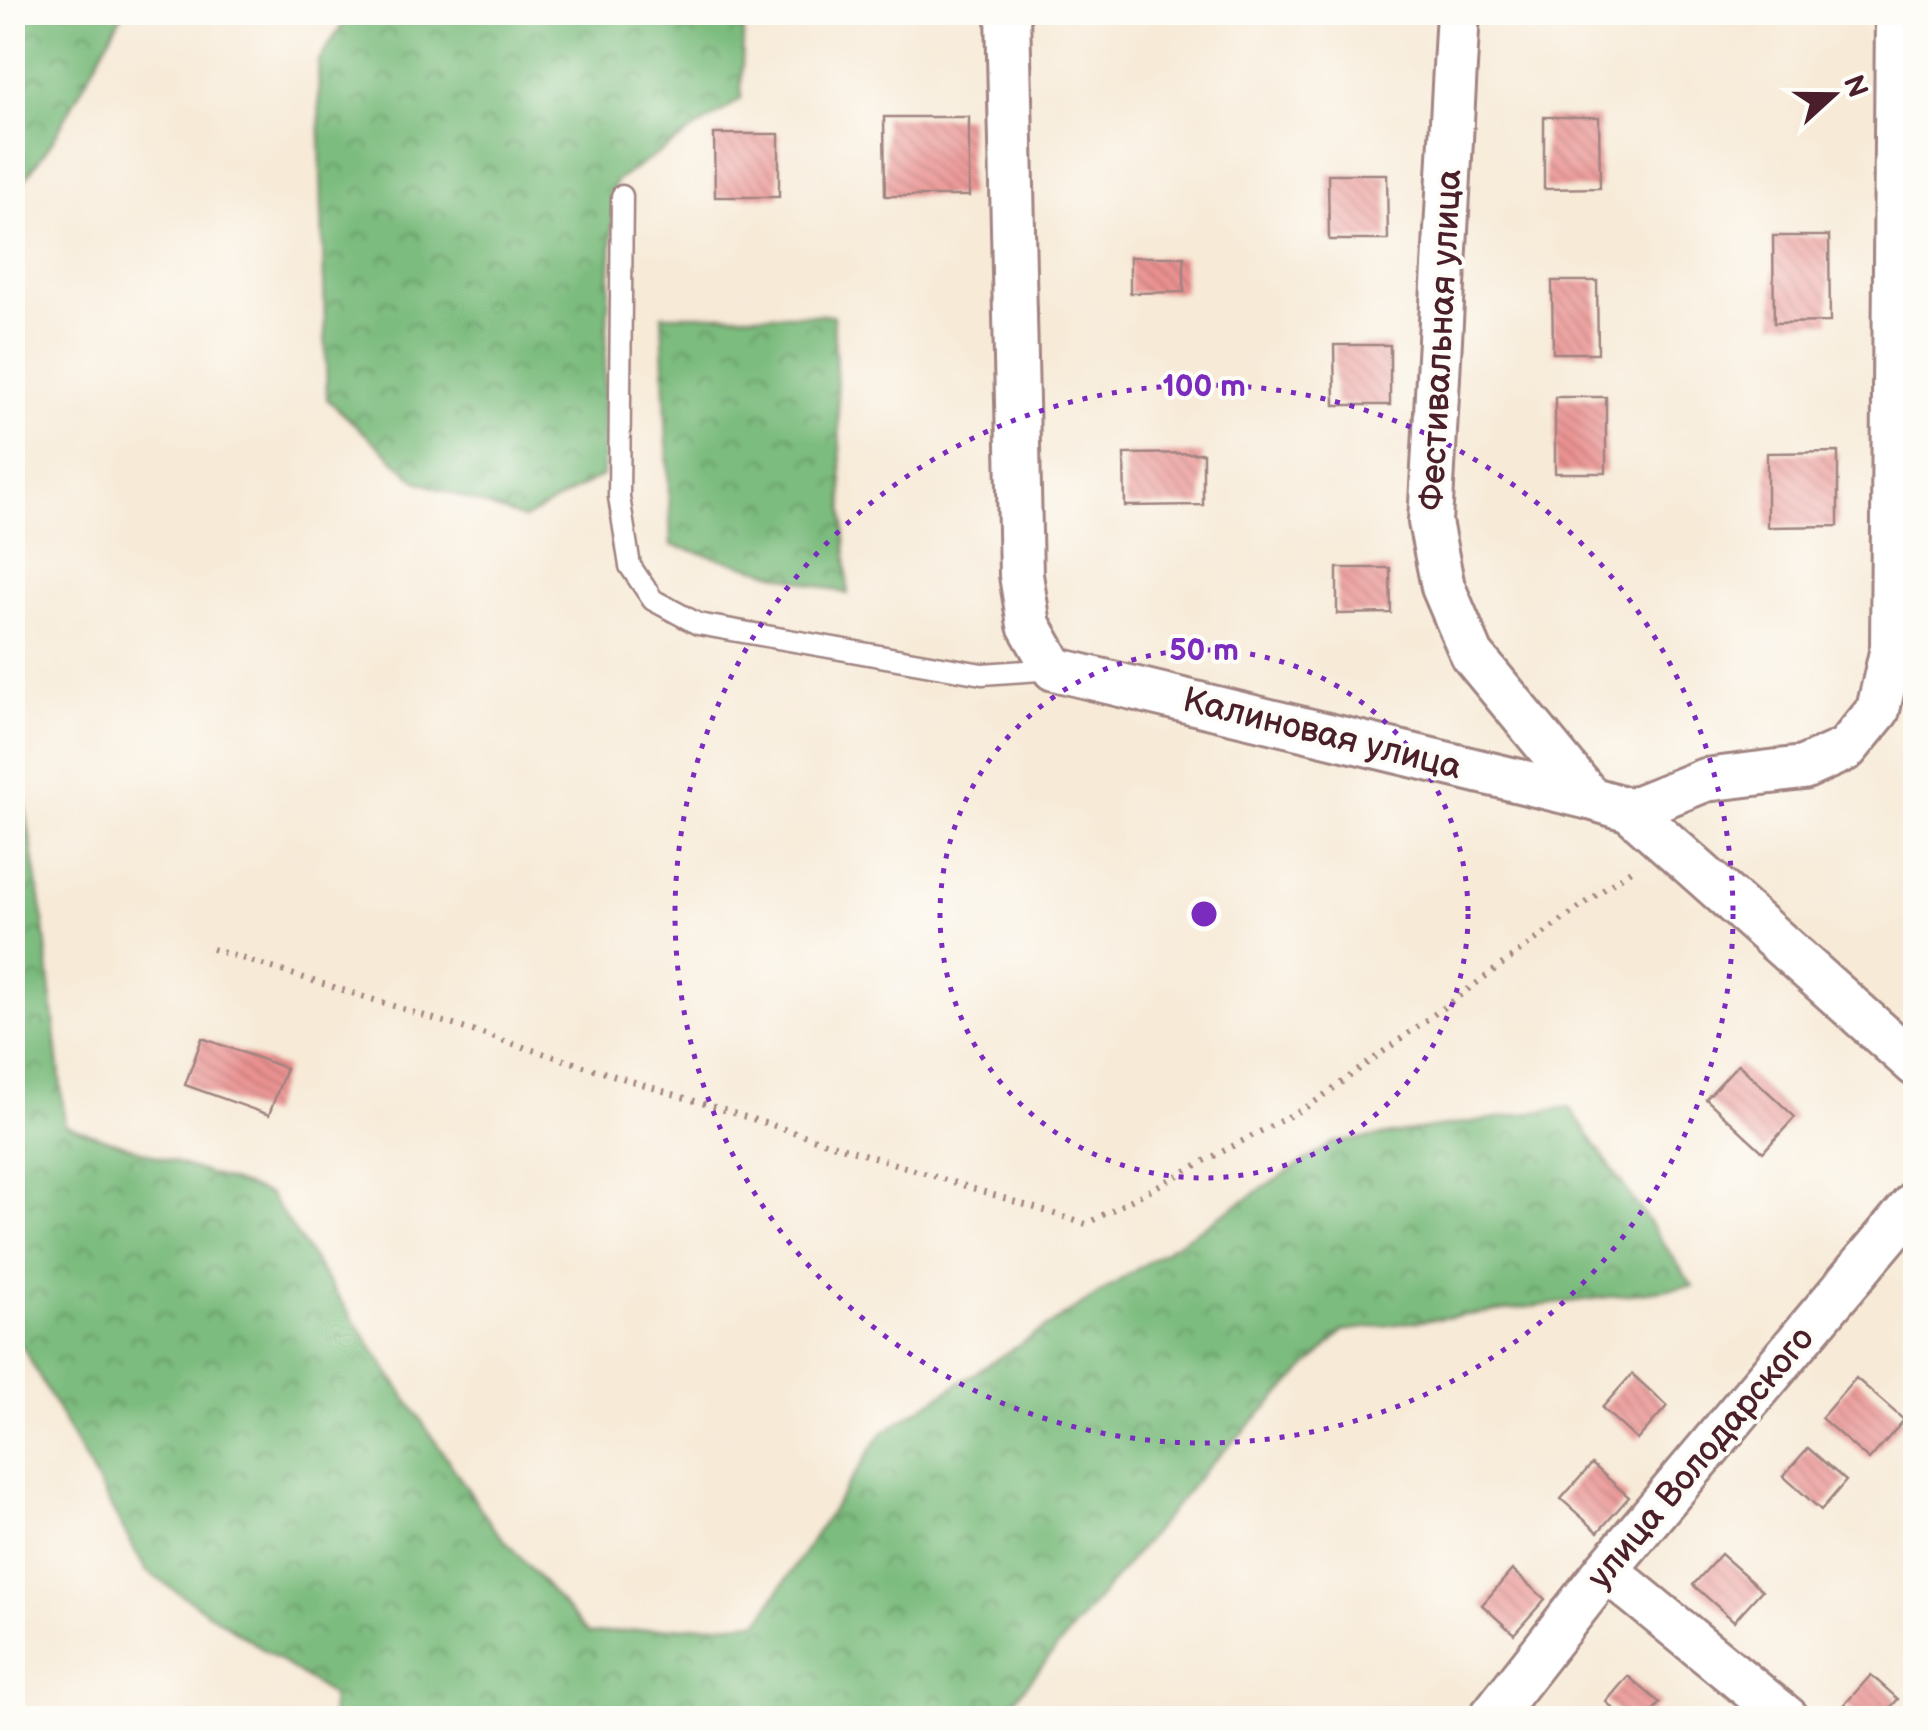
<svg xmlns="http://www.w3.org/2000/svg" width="1928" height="1731" font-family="'Balsamiq Sans',sans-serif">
	<defs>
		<pattern id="forest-crowns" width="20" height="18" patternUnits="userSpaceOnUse" patternTransform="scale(2.5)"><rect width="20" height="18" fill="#7cbc7e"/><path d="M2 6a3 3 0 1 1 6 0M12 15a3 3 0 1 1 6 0" fill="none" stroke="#689867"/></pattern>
		<pattern id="building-back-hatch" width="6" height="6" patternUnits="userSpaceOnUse" patternTransform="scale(2.5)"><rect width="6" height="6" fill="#ea9291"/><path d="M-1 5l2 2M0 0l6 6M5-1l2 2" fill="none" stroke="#c07777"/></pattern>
	</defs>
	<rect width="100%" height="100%" fill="#fdfcf7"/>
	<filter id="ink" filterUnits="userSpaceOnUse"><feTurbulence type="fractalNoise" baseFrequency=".01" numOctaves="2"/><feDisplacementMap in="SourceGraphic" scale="20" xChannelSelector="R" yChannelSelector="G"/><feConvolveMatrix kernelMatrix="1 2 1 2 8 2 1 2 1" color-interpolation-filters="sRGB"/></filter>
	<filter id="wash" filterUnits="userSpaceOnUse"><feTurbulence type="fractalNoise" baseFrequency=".0048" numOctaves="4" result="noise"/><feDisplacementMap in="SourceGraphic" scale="40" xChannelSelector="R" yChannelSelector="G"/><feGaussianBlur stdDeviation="2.25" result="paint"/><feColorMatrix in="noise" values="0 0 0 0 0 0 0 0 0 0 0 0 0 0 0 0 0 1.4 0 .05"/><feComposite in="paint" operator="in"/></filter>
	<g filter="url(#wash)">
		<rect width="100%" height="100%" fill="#f7ead7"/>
		<g fill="url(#forest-crowns)" stroke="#636e54" stroke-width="2.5">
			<path d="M 13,12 L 123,13 L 53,140 L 13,196 Z"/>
			<path d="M 350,13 L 744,13 L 741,99 L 615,182 L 605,364 L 603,475 L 524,519 L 417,481 L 327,399 L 318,62 Z"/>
			<path d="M 662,315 L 833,315 L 848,594 L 671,545 Z"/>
			<path d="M 13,733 L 43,917 L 65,1125 L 269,1194 L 493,1527 L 589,1634 L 759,1621 L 882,1433 L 1333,1143 L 1569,1107 L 1693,1286 L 1343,1331 L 1205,1470 L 999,1718 L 332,1718 L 331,1695 L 146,1571 L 23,1347 L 13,1343 Z"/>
		</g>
		<g id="blocks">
			<g fill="url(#building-back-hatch)">
				<path d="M 884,117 L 969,117 L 969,196 L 885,196 Z"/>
				<path d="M 1544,117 L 1599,117 L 1600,188 L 1544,189 Z"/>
				<path d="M 714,134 L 779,134 L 779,197 L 715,197 Z"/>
				<path d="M 1328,174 L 1387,174 L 1388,240 L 1329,240 Z"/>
				<path d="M 1773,236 L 1829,236 L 1830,322 L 1774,323 Z"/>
				<path d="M 1130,257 L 1184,257 L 1184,292 L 1130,293 Z"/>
				<path d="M 1552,281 L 1597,281 L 1598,353 L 1553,353 Z"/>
				<path d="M 1334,345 L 1390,345 L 1390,405 L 1335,405 Z"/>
				<rect x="1555" y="397" width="51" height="76"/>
				<path d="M 1838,452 L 1838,526 L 1767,527 L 1767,453 Z"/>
				<path d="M 1203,453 L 1203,505 L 1125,506 L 1124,454 Z"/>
				<path d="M 1337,568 L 1390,568 L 1391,613 L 1337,614 Z"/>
				<path d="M 202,1038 L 286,1068 L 269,1115 L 185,1085 Z"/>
				<path d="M 1738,1064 L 1795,1117 L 1763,1152 L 1706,1099 Z"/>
				<path d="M 1632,1374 L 1667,1406 L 1637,1440 L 1602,1408 Z"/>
				<path d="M 1856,1378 L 1904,1420 L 1869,1460 L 1821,1418 Z"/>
				<path d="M 1808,1448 L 1846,1481 L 1821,1510 L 1783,1476 Z"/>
				<path d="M 1592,1464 L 1629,1497 L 1598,1532 L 1561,1499 Z"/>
				<path d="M 1721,1554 L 1762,1590 L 1734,1621 L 1693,1585 Z"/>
				<path d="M 1512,1570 L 1545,1599 L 1514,1634 L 1482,1605 Z"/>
				<path d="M 1871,1675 L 1898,1699 L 1881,1718 L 1860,1718 L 1844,1705 Z"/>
				<path d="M 1628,1676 L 1660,1703 L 1646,1718 L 1624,1718 L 1606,1702 Z"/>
			</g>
		</g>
	</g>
	<g filter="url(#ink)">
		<use href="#blocks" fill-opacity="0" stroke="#a08481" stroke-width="2.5"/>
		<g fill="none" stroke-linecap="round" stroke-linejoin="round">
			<defs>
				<path id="service" d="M 622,196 L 619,497 L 630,566 L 653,600 L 698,624 L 982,674 L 1054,669"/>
				<g id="minor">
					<path d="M 1008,12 L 1021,575 L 1029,625 L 1054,669 L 1590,798 L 1630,810 L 1916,1065"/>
					<path d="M 1458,12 L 1430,522 L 1443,587 L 1472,655 L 1590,798"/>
					<path d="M 1630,810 L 1705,780 L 1803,768 L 1846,749 L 1878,710 L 1892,648 L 1897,12"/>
					<path d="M 1606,1570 L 1787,1718"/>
					<path d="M 1490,1718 L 1606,1570 L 1916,1201"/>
				</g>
			</defs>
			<use href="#service" stroke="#a08481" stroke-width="25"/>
			<use href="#minor" stroke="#a08481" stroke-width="48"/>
			<path stroke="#a08481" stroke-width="6" stroke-dasharray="2.5 8" stroke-linecap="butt" d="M 212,949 L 1086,1224 L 1312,1104 L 1636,866"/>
			<use href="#service" stroke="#fff" stroke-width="20"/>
			<use href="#minor" stroke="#fff" stroke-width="42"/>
		</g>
	</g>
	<g fill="none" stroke="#7b2cbf" stroke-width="5" stroke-dasharray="5 10">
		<circle cx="1204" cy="914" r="264"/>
		<circle cx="1204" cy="914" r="529"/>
	</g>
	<g text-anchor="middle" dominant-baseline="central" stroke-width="8" stroke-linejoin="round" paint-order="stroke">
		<g font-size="35" fill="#4a1f2b" stroke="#fdfcf7">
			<text transform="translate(1441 340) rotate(-87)">Фестивальная улица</text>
			<text transform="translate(1322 734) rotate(14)">Калиновая улица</text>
			<text transform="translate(1701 1458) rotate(-50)">улица Володарского</text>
		</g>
	</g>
	<circle cx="1204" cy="914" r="15" fill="#7b2cbf" stroke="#fdfcf7" stroke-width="5"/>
	<g font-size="30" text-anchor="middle" font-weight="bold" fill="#7b2cbf" stroke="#fdfcf7" stroke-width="8" stroke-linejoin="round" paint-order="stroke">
		<text x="1204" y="396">100 m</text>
		<text x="1204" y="660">50 m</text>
	</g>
	<rect width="1928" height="1731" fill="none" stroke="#fdfcf7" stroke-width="50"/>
	<g transform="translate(1833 95) rotate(69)" stroke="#fdfcf7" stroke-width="8" paint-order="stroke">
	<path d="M0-8L18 38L0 25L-18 38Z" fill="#4a1f2b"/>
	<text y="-15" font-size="28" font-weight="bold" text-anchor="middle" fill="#4a1f2b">N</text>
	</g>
</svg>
